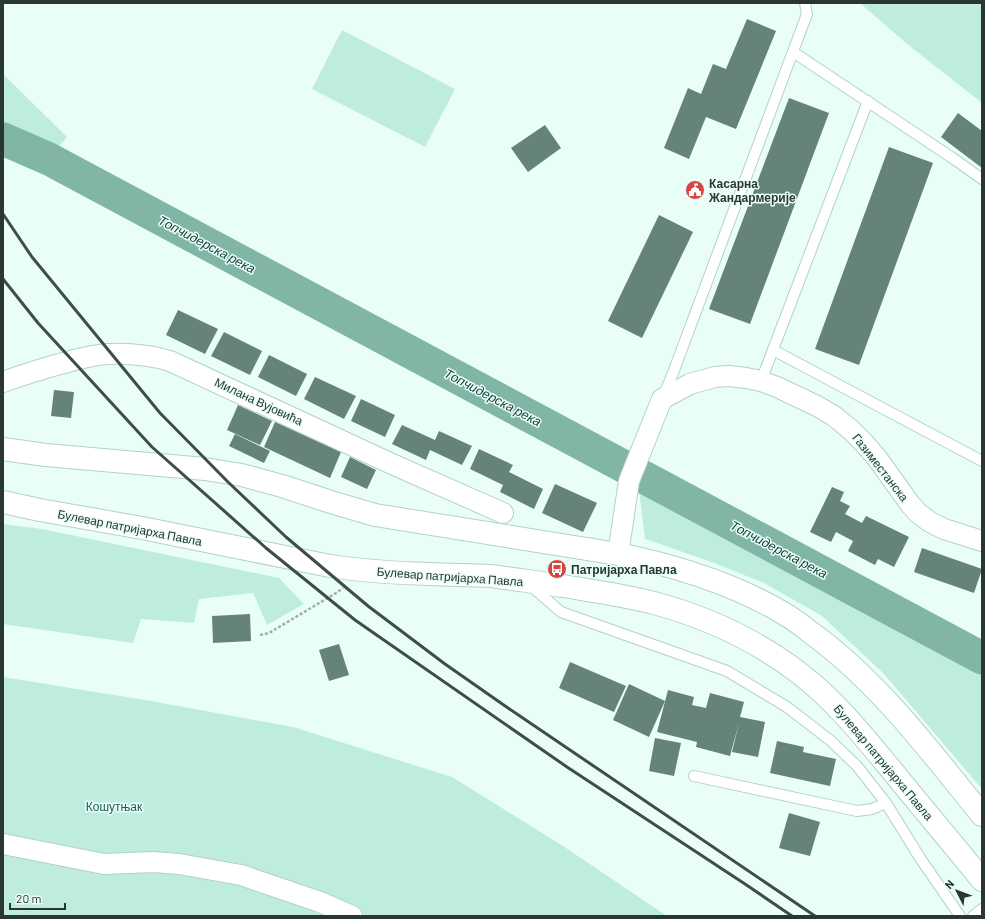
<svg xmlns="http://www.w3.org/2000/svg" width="985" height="919" font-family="Barlow,sans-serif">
	<rect width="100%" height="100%" fill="#eafef8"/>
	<g fill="#beeddf">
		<path d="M 860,3 L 982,3 L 982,103 L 907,44 Z"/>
		<path d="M 342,30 L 455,89 L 425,147 L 312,89 Z"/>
		<path d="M 3,74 L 67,137 L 49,159 L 3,139 Z"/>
		<path d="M 638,481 L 982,668 L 982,789 L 884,674 L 822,616 L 764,583 L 706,560 L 645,539 Z"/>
		<path d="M 3,524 L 42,529 L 279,578 L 304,604 L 267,625 L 253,593 L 199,599 L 194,623 L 141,619 L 133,643 L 3,624 Z"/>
		<path d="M 3,677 L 151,701 L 293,727 L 452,777 L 563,846 L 667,916 L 3,916 Z"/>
	</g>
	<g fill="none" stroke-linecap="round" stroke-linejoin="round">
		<path stroke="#81b6a7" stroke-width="33" d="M 3,139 L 49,159 L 982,658"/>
	</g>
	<g fill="#65837a">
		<path d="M 747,19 L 776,31 L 736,129 L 706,117 L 689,159 L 664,148 L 688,88 L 701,94 L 713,64 L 726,69 Z"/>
		<path d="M 789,98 L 829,113 L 750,324 L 709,309 Z"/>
		<path d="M 958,113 L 982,131 L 982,168 L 941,137 Z"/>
		<path d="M 545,125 L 561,148 L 528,172 L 511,148 Z"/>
		<path d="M 889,147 L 933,163 L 859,365 L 815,349 Z"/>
		<path d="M 659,215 L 693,232 L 642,338 L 608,321 Z"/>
		<path d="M 178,310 L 218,329 L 205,354 L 166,335 Z"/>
		<path d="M 224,332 L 262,351 L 250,375 L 211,356 Z"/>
		<path d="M 269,355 L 307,374 L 296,396 L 258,377 Z"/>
		<path d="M 315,377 L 356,396 L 344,419 L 304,399 Z"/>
		<path d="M 54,390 L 74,392 L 71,418 L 51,416 Z"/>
		<path d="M 361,399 L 395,415 L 385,437 L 351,421 Z"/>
		<path d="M 238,405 L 272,421 L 260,445 L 227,430 Z"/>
		<path d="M 275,422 L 341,452 L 330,478 L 264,447 Z"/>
		<path d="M 402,425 L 435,440 L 439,431 L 472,446 L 462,465 L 430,450 L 426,460 L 392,444 Z"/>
		<path d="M 235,434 L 270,451 L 264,463 L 229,446 Z"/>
		<path d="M 479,449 L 513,465 L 509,472 L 543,489 L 534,509 L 500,492 L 503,485 L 470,469 Z"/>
		<path d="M 350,457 L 376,470 L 367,489 L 341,477 Z"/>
		<path d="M 555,484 L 597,503 L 583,532 L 542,513 Z"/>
		<path d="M 832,487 L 844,492 L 840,501 L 850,506 L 845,514 L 862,523 L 866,516 L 909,537 L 894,567 L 878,559 L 875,565 L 848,551 L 853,541 L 836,532 L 831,542 L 810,532 Z"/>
		<path d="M 922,548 L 982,569 L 974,593 L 914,572 Z"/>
		<path d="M 250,614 L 251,641 L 213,643 L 212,616 Z"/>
		<path d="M 339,644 L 349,675 L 329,681 L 319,650 Z"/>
		<path d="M 570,662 L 626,686 L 614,712 L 559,688 Z"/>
		<path d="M 629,684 L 665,701 L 649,737 L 613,720 Z"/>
		<path d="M 668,690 L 694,697 L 692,705 L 706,708 L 710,693 L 744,702 L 740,717 L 765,722 L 758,757 L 732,752 L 739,723 L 730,756 L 696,747 L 697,742 L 657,732 Z"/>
		<path d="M 655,738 L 681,743 L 674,776 L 649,771 Z"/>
		<path d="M 777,741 L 804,747 L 803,752 L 836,759 L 830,786 L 770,773 Z"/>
		<path d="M 789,813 L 820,822 L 810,856 L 779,848 Z"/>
	</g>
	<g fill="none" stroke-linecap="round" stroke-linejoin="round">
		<defs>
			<g id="service">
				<path d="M 793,52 L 954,159 L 982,179"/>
				<path d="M 773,350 L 982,461"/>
				<path d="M 761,381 L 868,101"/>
				<path d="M 663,397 L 673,373 L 807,14 L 805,3"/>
				<path d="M 531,586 L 561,612 L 727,671 L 787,707 L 831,741 L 857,766 L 886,803 L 920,858 L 960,916"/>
				<path d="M 694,776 L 857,811 L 872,809 L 886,803"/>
				<path d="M 973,916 L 982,909"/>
			</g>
			<g id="minor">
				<path d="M 3,382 C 25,374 48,367 71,361 C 82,358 95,355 107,354 C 128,353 150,355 170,361 L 392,464 L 503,513"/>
				<path d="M 618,554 L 629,481 L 639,456 L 662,399 L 690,384 L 715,377 L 729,376 L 746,378 L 761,381 L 777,387 L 817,406 L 834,416 L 851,430 L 864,443 L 877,458 L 910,504 L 918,513 L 930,522 L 944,529 L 982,541"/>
				<path d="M 3,844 L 104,864 L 153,862 L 179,864 L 241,875 L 320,902 L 352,916"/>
			</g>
			<g id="secondary">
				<path d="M 3,449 L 46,455 L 205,469 L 242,475 L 282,486 L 331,502 L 375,515 L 618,554 C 677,566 736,584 788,616 C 796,621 803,626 810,632 C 878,681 929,750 982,815"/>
				<path d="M 3,502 L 40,510 L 142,528 L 330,566 C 363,571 396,573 429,574 C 450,575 470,575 491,576 C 515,579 539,583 563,586 C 594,591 624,595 654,603 C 706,617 756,640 799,673 C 835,700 865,738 894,773 C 923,809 953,844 982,880"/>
			</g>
		</defs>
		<use href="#service" stroke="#b2d2c8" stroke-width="12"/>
		<use href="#minor" stroke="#b2d2c8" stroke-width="22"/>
		<use href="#secondary" stroke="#b2d2c8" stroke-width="24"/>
		<path stroke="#9eb0aa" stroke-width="2.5" stroke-dasharray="3 2" stroke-linecap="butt" d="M 260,635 L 269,633 L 336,593 L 343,588"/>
		<use href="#service" stroke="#fff" stroke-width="10"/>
		<use href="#minor" stroke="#fff" stroke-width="20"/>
		<use href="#secondary" stroke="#fff" stroke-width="22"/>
		<g stroke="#3f4d49" stroke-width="3">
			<path d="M 3,214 L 32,257 L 160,413 L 228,482 L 286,537 L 368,606 L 445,664 L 508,708 L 815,916"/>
			<path d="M 3,279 L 38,323 L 152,447 L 266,548 L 355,620 L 567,767 L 745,884 L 792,916"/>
		</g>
	</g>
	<defs>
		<symbol id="civic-disc" viewBox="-11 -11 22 22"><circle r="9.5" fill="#d54643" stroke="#eafef8"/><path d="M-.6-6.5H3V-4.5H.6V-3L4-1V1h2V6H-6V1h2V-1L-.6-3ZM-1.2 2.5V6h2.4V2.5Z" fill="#fff"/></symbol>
		<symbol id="bus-disc" viewBox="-11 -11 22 22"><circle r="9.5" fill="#d54643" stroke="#eafef8"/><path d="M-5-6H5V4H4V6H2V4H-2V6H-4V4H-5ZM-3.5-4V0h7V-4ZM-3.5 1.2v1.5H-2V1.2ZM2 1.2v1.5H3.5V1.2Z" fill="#fff"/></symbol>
	</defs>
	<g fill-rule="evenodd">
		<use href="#civic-disc" x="684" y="179" width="22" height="22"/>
		<use href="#bus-disc" x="546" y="558" width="22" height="22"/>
	</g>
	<g text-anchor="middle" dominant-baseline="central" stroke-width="3" stroke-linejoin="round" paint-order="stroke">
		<g font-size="12" font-weight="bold" fill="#293632" stroke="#eafef8" text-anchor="start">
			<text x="709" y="183">Касарна<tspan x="709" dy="14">Жандармерије</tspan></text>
			<text x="571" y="569">Патријарха Павла</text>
		</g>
		<g font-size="12" fill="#293632" stroke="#eafef8">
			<text transform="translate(259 401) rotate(25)">Милана Вујовића</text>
			<text transform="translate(881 467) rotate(52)">Газиместанска</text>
			<text transform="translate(130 527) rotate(11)">Булевар патријарха Павла</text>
			<text transform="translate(450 576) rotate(4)">Булевар патријарха Павла</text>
			<text transform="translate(884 762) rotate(50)">Булевар патријарха Павла</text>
		</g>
		<g font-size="12" fill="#1b5f51" stroke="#eafef8">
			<text x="114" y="806">Кошутњак</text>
		</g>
		<g font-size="13" font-style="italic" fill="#0e3e34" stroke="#eafef8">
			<text transform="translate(207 244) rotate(28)">Топчидерска река</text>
			<text transform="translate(493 397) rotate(28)">Топчидерска река</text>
			<text transform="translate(779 549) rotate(28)">Топчидерска река</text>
		</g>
	</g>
	<rect width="985" height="919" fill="none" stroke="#293632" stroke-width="8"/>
	<g transform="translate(957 891) rotate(312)" stroke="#eafef8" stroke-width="3" paint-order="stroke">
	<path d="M0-3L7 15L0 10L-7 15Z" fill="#293632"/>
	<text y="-6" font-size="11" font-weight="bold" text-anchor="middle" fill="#293632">N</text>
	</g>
	<path d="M10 903v6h55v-6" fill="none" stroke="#293632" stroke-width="2"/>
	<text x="16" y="903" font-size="12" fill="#293632" stroke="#eafef8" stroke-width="3" paint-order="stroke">20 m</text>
</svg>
